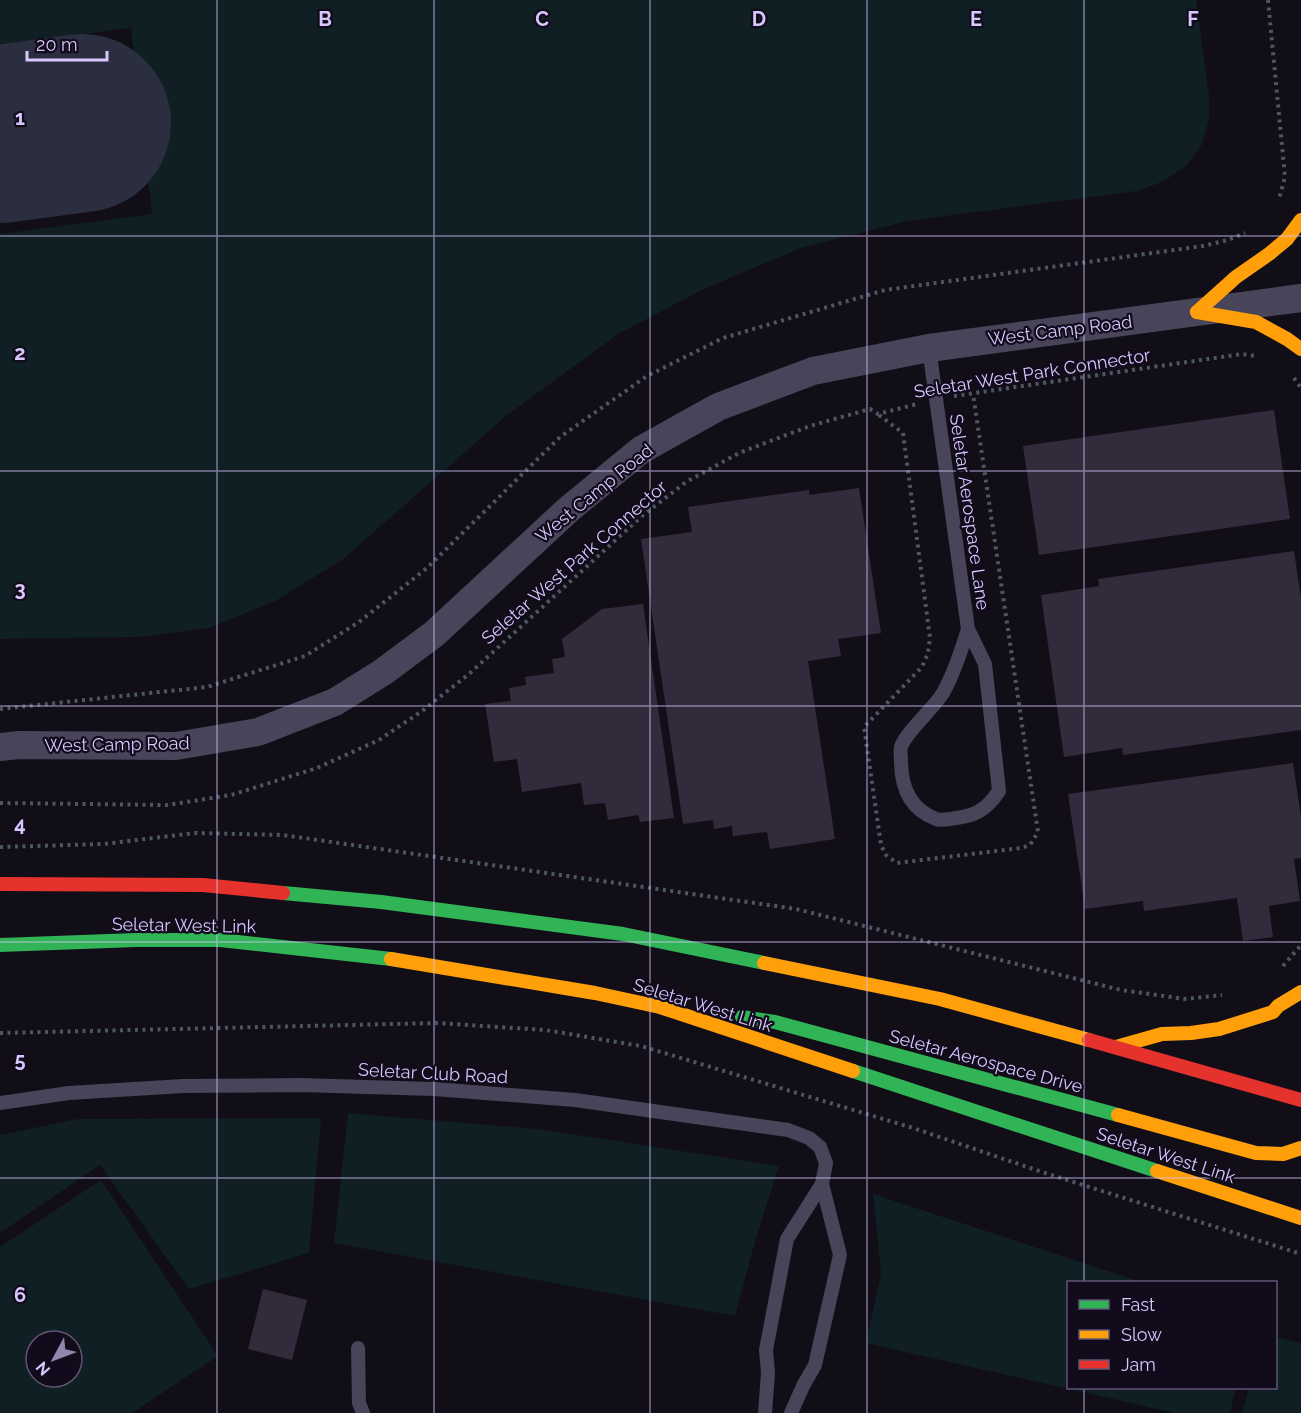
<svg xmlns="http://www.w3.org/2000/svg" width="1301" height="1413" font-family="Raleway,sans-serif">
	<rect width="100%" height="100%" fill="#120e18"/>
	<g fill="#0f1f23" fill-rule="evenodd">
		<path d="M 0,0 L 1196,0 L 1209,96 L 1209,120 L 1201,146 L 1186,166 L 1162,182 L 1137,191 L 907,221 L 801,248 L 706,288 L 618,334 L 506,416 L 342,560 L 277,600 L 209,628 L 139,637 L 0,639 L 0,234 L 152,214 L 131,28 L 0,44 Z"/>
		<path d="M 348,1113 L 538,1129 L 779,1166 L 756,1238 L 735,1316 L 334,1243 Z"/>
		<path d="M 321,1118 L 309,1253 L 189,1289 L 100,1165 L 0,1233 L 0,1135 L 78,1119 Z"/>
		<path d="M 101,1180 L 218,1356 L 132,1413 L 0,1413 L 0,1247 ZM 36,1341 L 72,1341 L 72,1377 L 36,1377 Z"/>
		<path d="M 873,1194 L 1141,1282 L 1068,1282 L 1068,1388 L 1236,1388 L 1230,1413 L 1175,1413 L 866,1343 L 881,1274 Z"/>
		<path d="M 1276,1337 L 1301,1343 L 1301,1413 L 1242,1413 L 1249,1388 L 1276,1388 Z"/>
	</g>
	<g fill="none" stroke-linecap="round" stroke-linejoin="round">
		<path stroke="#2a2e3e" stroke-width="178" d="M 0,134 L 82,123"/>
	</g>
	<g fill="#312b3b">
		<path d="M 1274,410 L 1290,519 L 1039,555 L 1023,446 Z"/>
		<path d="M 859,488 L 881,633 L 838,639 L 841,656 L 808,661 L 835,839 L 770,849 L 767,832 L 733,836 L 732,826 L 714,829 L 713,820 L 683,824 L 641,539 L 692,532 L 688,507 L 809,490 L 809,495 Z"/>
		<path d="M 1294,551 L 1301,598 L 1301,730 L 1123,755 L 1122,748 L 1064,757 L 1041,595 L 1099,586 L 1098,579 Z"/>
		<path d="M 643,604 L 674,818 L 640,822 L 638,815 L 608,820 L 605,803 L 584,805 L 581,783 L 522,792 L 517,759 L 494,762 L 485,704 L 511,701 L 509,688 L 526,685 L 525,677 L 554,673 L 552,659 L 565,657 L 562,639 L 602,609 Z"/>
		<path d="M 1293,763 L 1301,817 L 1301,858 L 1294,859 L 1300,901 L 1269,906 L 1273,937 L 1243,941 L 1237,898 L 1144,911 L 1143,901 L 1085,909 L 1068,794 Z"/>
		<path d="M 263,1289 L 307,1300 L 292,1360 L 248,1349 Z"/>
	</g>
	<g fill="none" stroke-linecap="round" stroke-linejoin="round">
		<g stroke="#4d5664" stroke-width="4" stroke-dasharray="3 4.5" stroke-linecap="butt">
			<path d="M 1268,0 L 1285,177 L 1279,199"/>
			<path d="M 1294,378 L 1301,388"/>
			<path d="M 954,396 L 1242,354 L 1255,356"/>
			<path d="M 879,415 L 903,433 L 930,638 L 928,653 L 922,667 L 864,727 L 881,845 L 886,855 L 897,863 L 1021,848 L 1030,845 L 1038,832 L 973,394"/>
			<path d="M 0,709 L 207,687 L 305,656 L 359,622 L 427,568 L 560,437 L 647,376 L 723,338 L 885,290 L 1203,246 L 1228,240 L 1245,233"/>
			<path d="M 0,803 L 167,805 L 231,795 L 317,768 L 379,740 L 422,711 L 469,674 L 642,516 L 686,482 L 739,453 L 810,426 L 870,409 L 878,414 L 917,404"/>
			<path d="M 0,847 L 104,844 L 195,833 L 283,835 L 796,909 L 1121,990 L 1185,999 L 1222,995"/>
			<path d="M 1283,966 L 1301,945"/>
			<path d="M 0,1033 L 438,1023 L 545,1030 L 641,1046 L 913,1128 L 1042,1172 L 1301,1254"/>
		</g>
		<g stroke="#484459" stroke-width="14">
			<path d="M 929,348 L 968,629 L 985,664 L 999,791 C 985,812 974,816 950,819 C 945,819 940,821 936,819 C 910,809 901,787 901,761 C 901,757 900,751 901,747 C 905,733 934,708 943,693 C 954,673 961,651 968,629"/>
			<path d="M 0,1103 L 69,1093 L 183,1086 L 300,1085 L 434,1089 L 575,1100 L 788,1130 L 809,1138 L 820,1147 L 826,1163 L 822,1184 L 787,1239 L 766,1350 L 768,1373 L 765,1413"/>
			<path d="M 358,1348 L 359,1403 L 363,1413"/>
			<path d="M 791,1413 L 803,1386 L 815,1365 L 840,1255 L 822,1184"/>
		</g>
		<path stroke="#484459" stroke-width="28" d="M 0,747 L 19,745 L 176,746 L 258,732 L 335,702 L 383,672 L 434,634 L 569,509 L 641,450 L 718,407 L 813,371 L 929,348 L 1301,298"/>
		<g stroke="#30b455" stroke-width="14">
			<path d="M 283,893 L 381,902 L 623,934 L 764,963"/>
			<path d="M 0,945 L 136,940 L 220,940 L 391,959"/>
			<path d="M 742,1017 L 775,1022 L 1118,1115"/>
			<path d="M 853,1071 L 1157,1171"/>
		</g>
		<g stroke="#ff9f0a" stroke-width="14">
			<path d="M 1197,312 L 1236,277 L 1269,254 L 1287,239 L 1301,220"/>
			<path d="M 1197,312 L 1256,322 L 1287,339 L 1301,349"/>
			<path d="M 391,959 L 595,993 L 660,1007 L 853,1071"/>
			<path d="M 764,963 L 940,999 L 1089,1040"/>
			<path d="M 1116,1047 L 1162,1034 L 1191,1033 L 1219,1029 L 1273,1012 L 1278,1006 L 1301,992"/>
			<path d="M 1118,1115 L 1256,1153 L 1283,1154 L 1301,1148"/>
			<path d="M 1157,1171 L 1301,1218"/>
		</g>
		<g stroke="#e5322d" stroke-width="14">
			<path d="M 0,884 L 203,885 L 283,893"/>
			<path d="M 1089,1040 L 1301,1100"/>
		</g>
	</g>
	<path fill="none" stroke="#d7c7fd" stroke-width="1.5" stroke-opacity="0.55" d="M 217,0 L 217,1413M 434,0 L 434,1413M 650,0 L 650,1413M 867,0 L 867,1413M 1084,0 L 1084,1282M 0,236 L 1301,236M 0,471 L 1301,471M 0,706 L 1301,706M 0,942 L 1301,942M 0,1178 L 1301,1178M 1084,1388 L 1084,1413"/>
	<g text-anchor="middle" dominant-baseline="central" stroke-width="4.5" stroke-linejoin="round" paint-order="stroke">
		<g font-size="18" fill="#d7c7fd" stroke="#110b1b">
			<text transform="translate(1060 330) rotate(-7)">West Camp Road</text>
			<text transform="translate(1032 373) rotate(-9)">Seletar West Park Connector</text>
			<text transform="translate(594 493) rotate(-39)">West Camp Road</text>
			<text transform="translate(970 512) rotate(82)">Seletar Aerospace Lane</text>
			<text transform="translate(574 562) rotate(-41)">Seletar West Park Connector</text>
			<text transform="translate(117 744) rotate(-1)">West Camp Road</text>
			<text transform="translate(184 925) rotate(1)">Seletar West Link</text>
			<text transform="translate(703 1005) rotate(17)">Seletar West Link</text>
			<text transform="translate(986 1061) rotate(15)">Seletar Aerospace Drive</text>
			<text transform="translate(433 1073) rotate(3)">Seletar Club Road</text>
			<text transform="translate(1166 1155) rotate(18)">Seletar West Link</text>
		</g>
	</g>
	<g font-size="20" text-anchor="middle" font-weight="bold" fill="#d7c7fd" stroke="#110b1b" stroke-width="4.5" stroke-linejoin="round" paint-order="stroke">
		<text x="325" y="26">B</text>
		<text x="542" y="26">C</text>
		<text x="759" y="26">D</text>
		<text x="976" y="26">E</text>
		<text x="1193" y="26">F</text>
		<text x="20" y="125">1</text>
		<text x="20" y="360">2</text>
		<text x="20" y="596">3</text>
		<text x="20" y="831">4</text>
		<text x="20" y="1067">5</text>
		<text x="20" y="1302">6</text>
	</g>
	<rect x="1067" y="1281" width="210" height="108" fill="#110b1b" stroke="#605675" stroke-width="1.5"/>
	<rect x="1079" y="1300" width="30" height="9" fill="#30b455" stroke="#605675" stroke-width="1.5"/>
	<text x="1121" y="1311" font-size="18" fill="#d7c7fd">Fast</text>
	<rect x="1079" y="1330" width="30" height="9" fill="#ff9f0a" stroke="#605675" stroke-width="1.5"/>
	<text x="1121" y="1341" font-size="18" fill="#d7c7fd">Slow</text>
	<rect x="1079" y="1360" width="30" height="9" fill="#e5322d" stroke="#605675" stroke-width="1.5"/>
	<text x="1121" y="1371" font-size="18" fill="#d7c7fd">Jam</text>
	<g transform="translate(54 1359) rotate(229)"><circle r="28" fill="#110b1b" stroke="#605675" stroke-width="1.5"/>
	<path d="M0-4.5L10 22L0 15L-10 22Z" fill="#9286ad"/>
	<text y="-9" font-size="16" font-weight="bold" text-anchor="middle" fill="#d7c7fd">N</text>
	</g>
	<path d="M27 51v9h80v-9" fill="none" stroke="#d7c7fd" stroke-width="3"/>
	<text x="36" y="51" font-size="18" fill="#d7c7fd" stroke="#110b1b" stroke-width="4.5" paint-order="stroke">20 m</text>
</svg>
